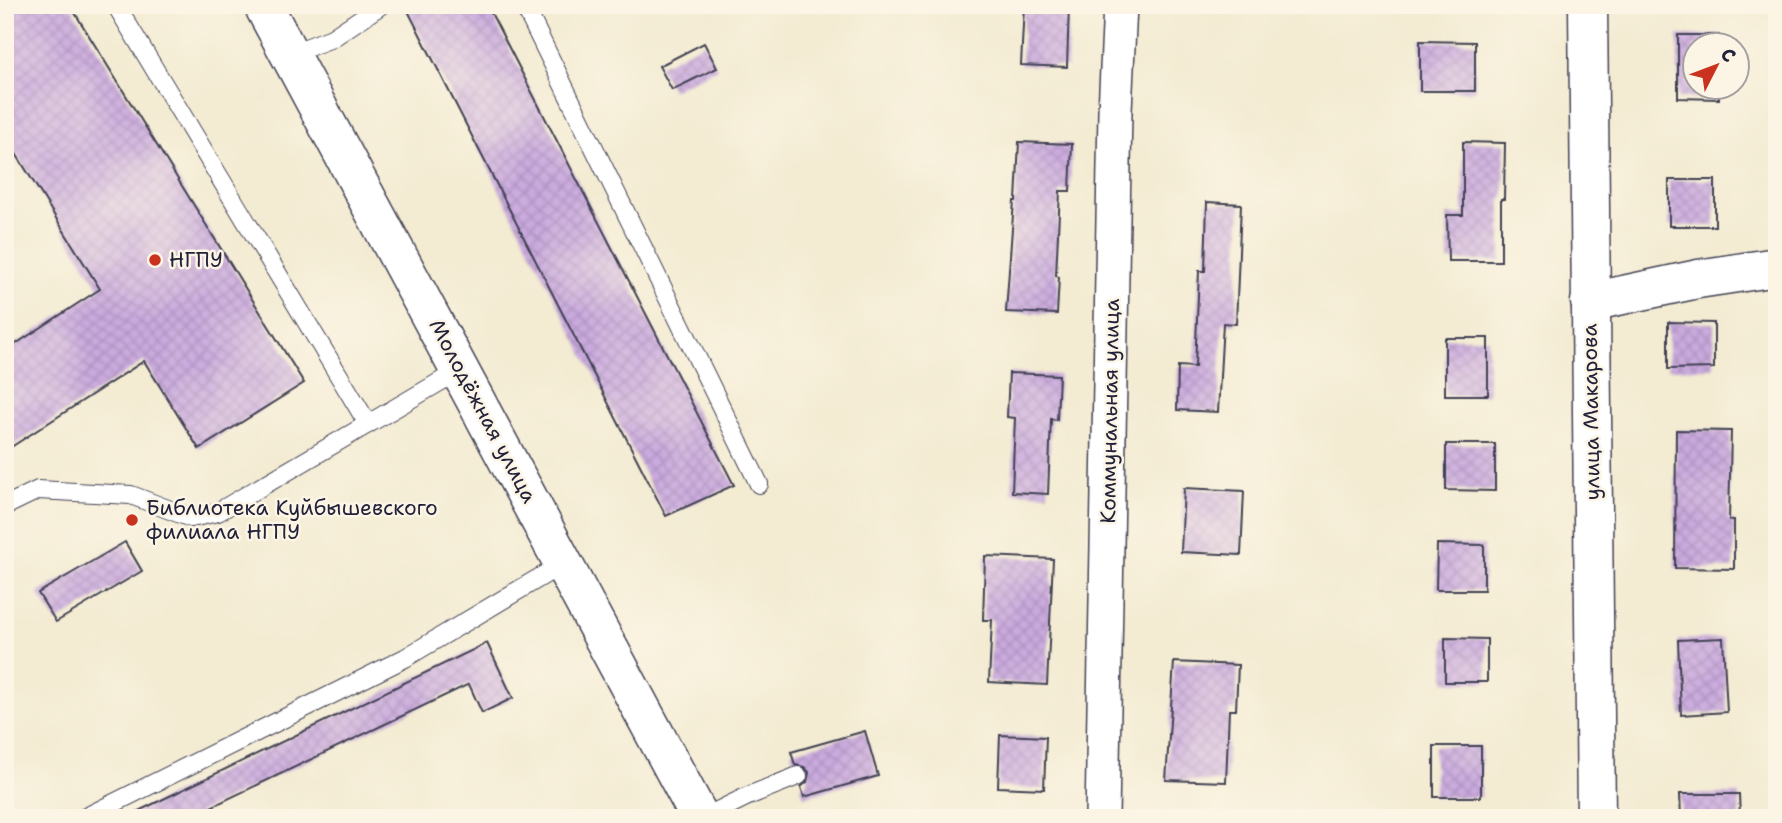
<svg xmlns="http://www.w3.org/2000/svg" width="1782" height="823" font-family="'Shantell Sans',sans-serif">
	<defs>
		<pattern id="building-cross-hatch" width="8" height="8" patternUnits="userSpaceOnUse" patternTransform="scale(1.75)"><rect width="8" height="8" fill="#caaade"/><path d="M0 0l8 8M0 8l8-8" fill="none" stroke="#ad92bf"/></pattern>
	</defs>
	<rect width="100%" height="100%" fill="#fcf5e5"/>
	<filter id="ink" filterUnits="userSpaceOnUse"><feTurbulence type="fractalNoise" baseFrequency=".0143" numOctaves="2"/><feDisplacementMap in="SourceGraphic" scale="14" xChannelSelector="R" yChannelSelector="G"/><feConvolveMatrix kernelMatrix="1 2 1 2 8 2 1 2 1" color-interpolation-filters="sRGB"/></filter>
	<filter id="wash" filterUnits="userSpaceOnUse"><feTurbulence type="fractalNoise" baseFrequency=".00686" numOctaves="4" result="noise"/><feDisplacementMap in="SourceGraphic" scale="28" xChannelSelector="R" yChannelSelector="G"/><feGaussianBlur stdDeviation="1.57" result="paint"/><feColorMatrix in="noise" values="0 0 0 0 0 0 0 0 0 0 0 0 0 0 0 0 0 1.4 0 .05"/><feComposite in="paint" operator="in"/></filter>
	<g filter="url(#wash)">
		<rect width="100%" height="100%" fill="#f3ebd2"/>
		<g id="blocks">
			<g fill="url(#building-cross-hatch)">
				<path d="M 5,5 L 70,5 L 304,383 L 199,449 L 144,361 L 5,451 L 5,351 L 100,289 L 5,136 Z"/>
				<path d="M 405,5 L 487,5 L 734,485 L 666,516 Z"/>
				<path d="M 1024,5 L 1069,5 L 1067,67 L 1021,65 Z"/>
				<path d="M 1678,35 L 1719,35 L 1719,46 L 1695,46 L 1695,88 L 1719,88 L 1719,99 L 1678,98 Z"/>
				<path d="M 1420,41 L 1475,42 L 1475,91 L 1420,91 Z"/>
				<path d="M 704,43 L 717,68 L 672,90 L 659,66 Z"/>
				<path d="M 1019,142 L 1072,144 L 1070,191 L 1060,191 L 1056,276 L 1059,277 L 1057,314 L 1006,312 L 1014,201 L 1016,201 Z"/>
				<path d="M 1463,142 L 1505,143 L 1504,199 L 1501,199 L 1501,261 L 1448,261 L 1447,215 L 1463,215 Z"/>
				<rect x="1669" y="180" width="46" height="46"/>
				<path d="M 1207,202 L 1241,204 L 1236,324 L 1223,323 L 1218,412 L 1177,410 L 1178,366 L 1195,367 L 1199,271 L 1205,271 Z"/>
				<path d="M 1668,322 L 1714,323 L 1714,368 L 1668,369 Z"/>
				<rect x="1445" y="338" width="43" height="57"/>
				<path d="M 1009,373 L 1059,375 L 1057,420 L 1051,419 L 1048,494 L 1012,492 L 1015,418 L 1007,417 Z"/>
				<path d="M 1676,430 L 1731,431 L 1729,520 L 1734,520 L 1734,569 L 1675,568 Z"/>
				<path d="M 1446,444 L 1495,444 L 1495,491 L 1446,490 Z"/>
				<path d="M 1184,488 L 1244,491 L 1241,555 L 1181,552 Z"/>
				<path d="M 125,542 L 142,571 L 56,622 L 38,593 Z"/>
				<path d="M 1437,544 L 1484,545 L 1484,590 L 1436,590 Z"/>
				<path d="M 985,556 L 1053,559 L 1047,685 L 989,682 L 992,620 L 983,620 Z"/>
				<path d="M 1445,638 L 1487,639 L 1487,682 L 1445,682 Z"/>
				<path d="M 1723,638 L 1727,712 L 1681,715 L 1678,640 Z"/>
				<path d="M 487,643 L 513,698 L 482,713 L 469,684 L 188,818 L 124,818 Z"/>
				<path d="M 1174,662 L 1238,665 L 1236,710 L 1229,710 L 1226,782 L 1166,780 Z"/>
				<path d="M 865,731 L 878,776 L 804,797 L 801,787 L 807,782 L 809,772 L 804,767 L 795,765 L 791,752 Z"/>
				<path d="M 1000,735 L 1046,737 L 1044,789 L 998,787 Z"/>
				<rect x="1434" y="746" width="47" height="51"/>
				<path d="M 1680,794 L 1739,794 L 1740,818 L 1681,818 Z"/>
			</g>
		</g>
	</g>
	<g filter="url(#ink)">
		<use href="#blocks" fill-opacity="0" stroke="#414052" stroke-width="2"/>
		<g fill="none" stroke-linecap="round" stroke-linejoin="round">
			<defs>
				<g id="lane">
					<path d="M 116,5 L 368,424"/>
					<path d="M 524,5 L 759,484"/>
					<path d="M 290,54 L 332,38 L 381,5"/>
					<path d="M 5,506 L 38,490 L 131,495 L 191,518 L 218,512 L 460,370"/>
					<path d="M 84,818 L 405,658 L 564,563"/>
					<path d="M 703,818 L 748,796 L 798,776"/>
				</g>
				<path id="street" d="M 1102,818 L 1115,111 L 1120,5"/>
				<g id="secondary">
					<path d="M 263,5 L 700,818"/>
					<path d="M 1588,5 L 1596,818"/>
					<path d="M 1590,302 L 1698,279 L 1777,267"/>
				</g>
			</defs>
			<use href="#lane" stroke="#414052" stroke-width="20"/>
			<use href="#street" stroke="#414052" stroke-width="36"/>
			<use href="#secondary" stroke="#414052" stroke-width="41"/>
			<use href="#lane" stroke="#fff" stroke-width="18"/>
			<use href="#street" stroke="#fff" stroke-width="33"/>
			<use href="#secondary" stroke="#fff" stroke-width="38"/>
		</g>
	</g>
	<g fill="#c8321e" stroke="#fcf5e5" stroke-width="2.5">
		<circle cx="155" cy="260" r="7"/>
		<circle cx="132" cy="520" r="7"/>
	</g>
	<g text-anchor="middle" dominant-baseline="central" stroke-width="5" stroke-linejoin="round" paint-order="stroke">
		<g font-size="21" fill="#22223b" stroke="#fcf5e5" text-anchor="start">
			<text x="169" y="260">НГПУ</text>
			<text x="146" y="508">Библиотека Куйбышевского<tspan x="146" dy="24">филиала НГПУ</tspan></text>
		</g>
		<g font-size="21" fill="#22223b" stroke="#fcf5e5">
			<text transform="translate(483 411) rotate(62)">Молодёжная улица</text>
			<text transform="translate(1110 411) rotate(-89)">Коммунальная улица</text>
			<text transform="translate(1591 412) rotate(-91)">улица Макарова</text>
		</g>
	</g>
	<rect width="1782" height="823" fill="none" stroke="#fcf5e5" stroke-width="28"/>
	<g transform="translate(1716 66) rotate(48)"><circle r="33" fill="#fcf5e5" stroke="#a5a1a1" stroke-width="2"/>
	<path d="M0-5L12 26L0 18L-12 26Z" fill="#c8321e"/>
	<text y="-10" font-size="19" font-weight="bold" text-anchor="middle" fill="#22223b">С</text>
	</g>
</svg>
